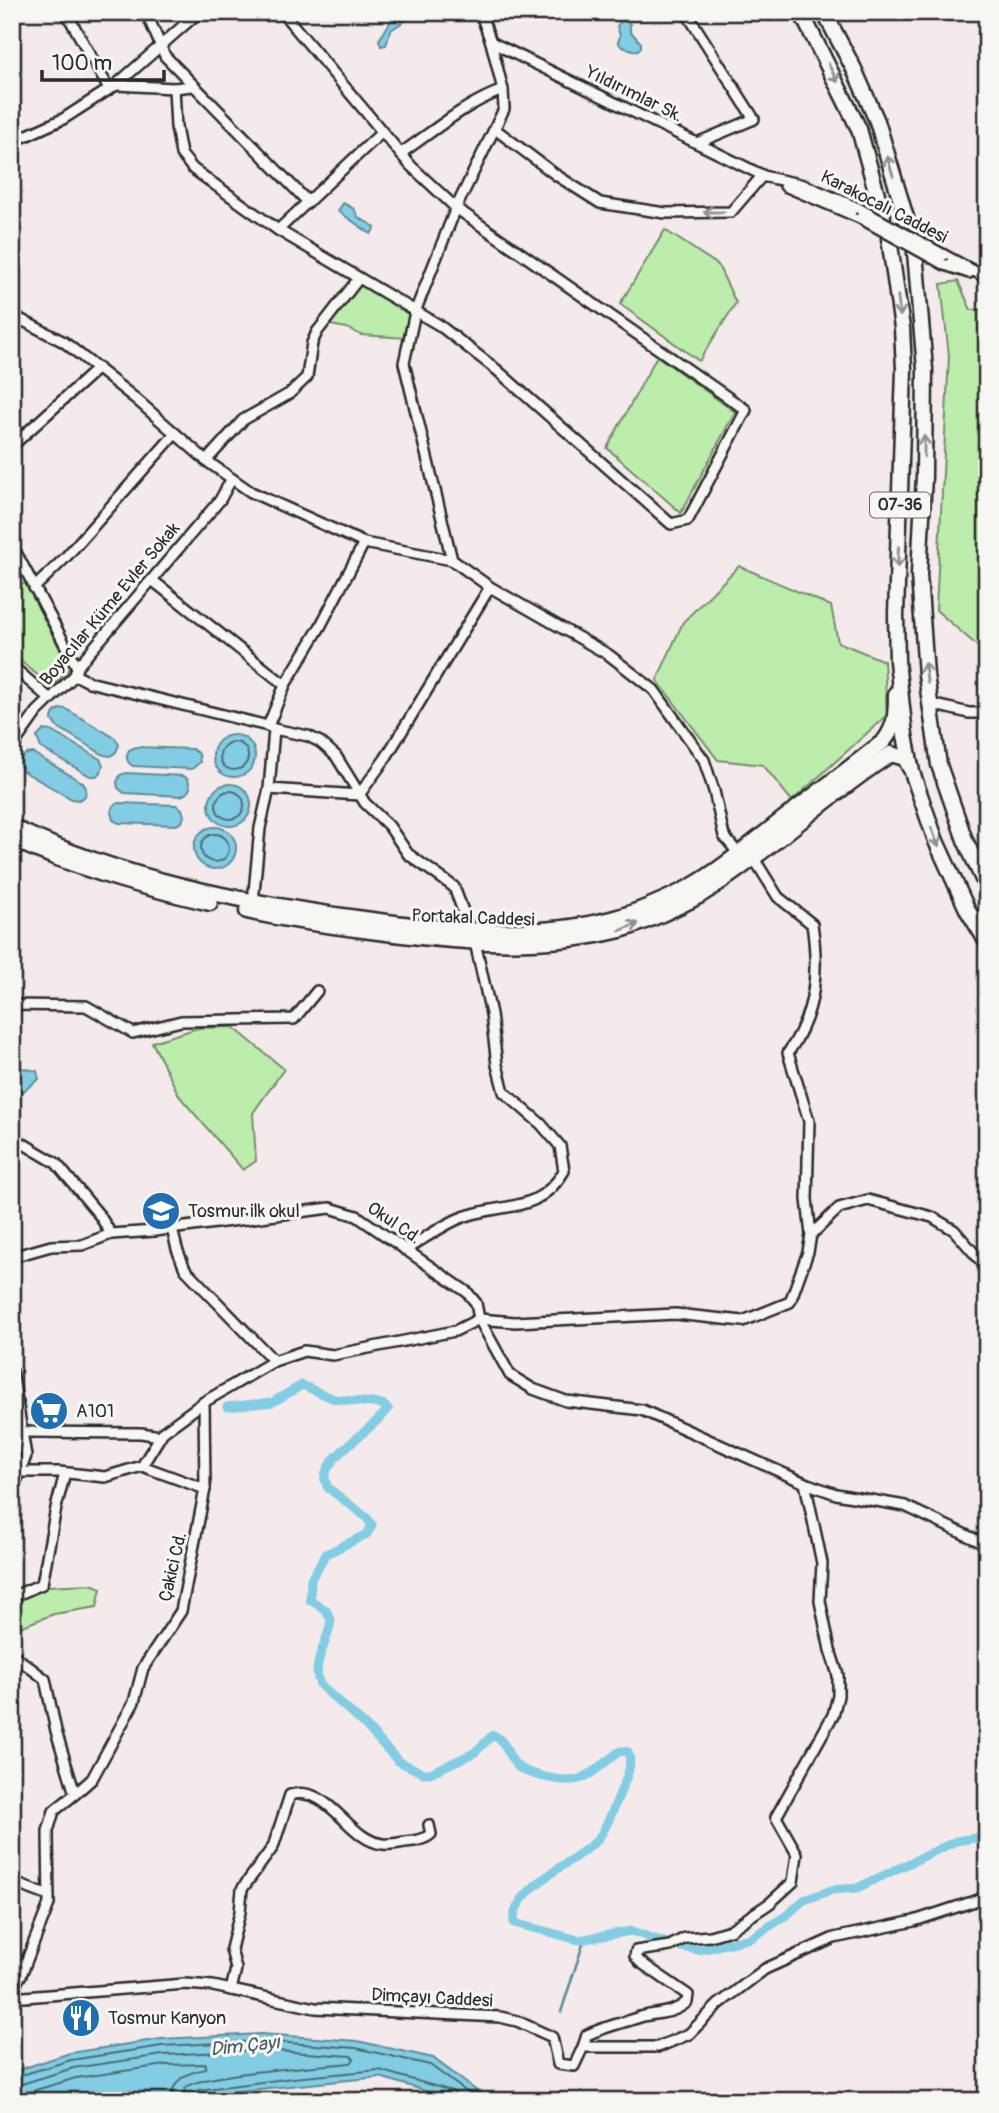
<svg xmlns="http://www.w3.org/2000/svg" width="999" height="2113" font-family="Pangolin,sans-serif">
	<rect width="100%" height="100%" fill="#f4e9eb"/>
	<filter id="ink" filterUnits="userSpaceOnUse"><feTurbulence type="fractalNoise" baseFrequency=".0143" numOctaves="2"/><feDisplacementMap in="SourceGraphic" scale="14" xChannelSelector="R" yChannelSelector="G"/><feConvolveMatrix kernelMatrix="1 2 1 2 8 2 1 2 1" color-interpolation-filters="sRGB"/></filter>
	<g filter="url(#ink)">
		<g fill="#bcedac" stroke="#748c6c" stroke-width="2">
			<path d="M 665,230 L 718,265 L 736,303 L 699,361 L 620,304 Z"/>
			<path d="M 958,281 L 971,310 L 987,309 L 987,689 L 984,688 L 982,650 L 936,610 L 949,356 L 941,284 Z"/>
			<path d="M 360,282 L 413,313 L 407,338 L 361,335 L 347,328 L 325,324 Z"/>
			<path d="M 657,356 L 735,412 L 681,513 L 607,448 Z"/>
			<path d="M 739,566 L 831,606 L 838,642 L 884,661 L 887,715 L 792,801 L 763,765 L 718,760 L 657,680 L 683,622 Z"/>
			<path d="M 25,583 L 70,668 L 52,687 L 12,654 L 12,589 Z"/>
			<path d="M 233,1027 L 284,1069 L 253,1113 L 256,1161 L 243,1170 L 180,1097 L 152,1042 L 198,1028 Z"/>
			<path d="M 91,1584 L 101,1588 L 97,1607 L 54,1614 L 12,1630 L 12,1601 L 46,1586 Z"/>
		</g>
		<g fill="#82cde3" stroke="#5f8c99" stroke-width="2">
			<path d="M 397,12 L 408,12 L 409,18 L 391,30 L 386,45 L 381,46 L 379,40 Z"/>
			<path d="M 625,21 L 630,24 L 630,31 L 641,43 L 641,48 L 637,51 L 622,47 L 618,42 L 620,36 L 617,26 L 620,22 Z"/>
			<path d="M 343,203 L 354,209 L 358,217 L 375,227 L 371,234 L 338,211 Z"/>
			<path d="M 66,709 L 115,738 L 119,745 L 116,752 L 111,756 L 104,755 L 56,726 L 52,720 C 52,712 58,708 66,709 Z"/>
			<path d="M 44,730 L 51,731 L 100,759 L 103,765 L 101,772 L 96,776 L 90,776 L 41,748 L 37,737 Z"/>
			<circle cx="234" cy="756" r="21"/>
			<path d="M 136,747 L 192,749 L 199,754 L 200,762 L 192,769 L 133,766 C 127,763 125,757 129,750 Z"/>
			<path d="M 33,753 L 83,783 L 86,788 L 85,796 L 79,800 L 72,799 L 23,771 L 20,765 L 21,758 L 26,754 Z"/>
			<path d="M 126,773 L 183,776 L 188,779 L 190,788 L 187,793 L 181,796 L 124,793 L 118,788 L 117,782 L 120,775 Z"/>
			<circle cx="230" cy="805" r="21"/>
			<path d="M 118,803 L 176,805 L 182,809 L 184,816 L 182,822 L 176,825 L 119,823 L 113,820 L 111,812 L 113,806 Z"/>
			<circle cx="215" cy="848" r="21"/>
			<path d="M 17,1067 L 37,1071 L 39,1079 L 21,1093 L 15,1080 Z"/>
			<path d="M 261,2034 L 357,2041 L 433,2058 L 490,2101 L 459,2101 L 380,2077 L 238,2091 L 177,2101 L 12,2101 L 12,2072 L 70,2053 L 161,2039 Z"/>
		</g>
		<g fill="none" stroke-linecap="round" stroke-linejoin="round">
			<g stroke="#4e6c75" stroke-width="2">
				<circle cx="234" cy="756" r="14"/>
				<circle cx="230" cy="805" r="14"/>
				<circle cx="215" cy="848" r="14"/>
				<path d="M 12,2078 L 71,2060 L 162,2046 L 261,2041 L 356,2048 L 430,2065 L 479,2101"/>
				<path d="M 12,2087 L 73,2068 L 163,2055 L 261,2050 L 351,2056 L 354,2059 L 351,2063 C 323,2066 201,2073 185,2088 L 182,2101"/>
				<path d="M 12,2097 L 76,2078 L 165,2065 L 206,2064 L 205,2069 C 186,2073 172,2079 171,2101"/>
				<path d="M 191,2101 L 192,2094 L 198,2090 L 293,2078 L 379,2070 L 452,2091 L 456,2094 L 457,2101"/>
			</g>
			<path stroke="#5f8c99" stroke-width="2.5" d="M 561,2012 L 584,1941"/>
			<g stroke="#82cde3" stroke-width="9">
				<path d="M 227,1407 L 273,1402 L 302,1385 L 334,1399 L 382,1404 L 388,1409 C 373,1429 334,1451 326,1472 C 323,1478 326,1483 328,1488 L 366,1517 L 372,1525 L 367,1534 L 326,1554 L 311,1579 L 310,1600 L 326,1610 L 331,1620 C 329,1642 309,1665 321,1686 L 366,1726 L 398,1761 L 423,1773 L 430,1773 L 474,1753 L 493,1735 C 507,1741 506,1754 516,1765 C 526,1775 565,1783 579,1779 C 593,1775 608,1759 620,1751 L 628,1752 C 633,1764 627,1777 622,1788 C 616,1802 606,1832 595,1842 C 574,1862 510,1890 514,1923 L 579,1940 L 631,1931 L 670,1944"/>
				<path d="M 675,1946 L 699,1950 L 751,1938 L 786,1916 L 804,1900 L 832,1890 L 857,1888 L 956,1841 L 987,1836"/>
			</g>
			<defs>
				<g id="minor">
					<path d="M 66,12 L 109,89"/>
					<path d="M 146,12 L 165,56 L 308,202"/>
					<path d="M 686,12 L 754,119 L 697,143"/>
					<path d="M 491,42 L 766,177"/>
					<path d="M 116,85 L 174,88 L 193,86"/>
					<path d="M 174,88 L 176,127 L 181,154 L 193,169 L 278,230 L 439,325 L 497,370 L 671,524 L 688,520 L 746,410 L 456,208 L 411,166 L 282,12"/>
					<path d="M 495,129 L 556,175 L 600,203 L 665,213 L 731,212 L 762,176 L 804,185 L 858,208"/>
					<path d="M 12,142 L 63,119 L 116,85 L 199,12"/>
					<path d="M 400,154 C 434,131 464,104 503,90"/>
					<path d="M 785,186 L 860,218"/>
					<path d="M 278,230 L 381,133"/>
					<path d="M 944,255 L 987,278"/>
					<path d="M 945,265 L 969,273"/>
					<path d="M 12,315 L 64,342 L 137,400 L 208,462 L 251,492 L 364,543 L 452,560"/>
					<path d="M 12,446 L 98,368"/>
					<path d="M 206,461 L 243,420 L 289,394 L 307,377 L 312,343 L 317,332 L 359,278"/>
					<path d="M 12,545 L 77,667"/>
					<path d="M 152,580 L 285,685"/>
					<path d="M 34,588 L 65,558 L 175,434"/>
					<path d="M 12,666 L 50,699"/>
					<path d="M 75,675 L 89,682 L 268,726"/>
					<path d="M 931,704 L 969,713 L 987,713"/>
					<path d="M 274,729 L 308,736 L 320,742 L 336,756 L 365,803 L 389,826 L 408,854 L 454,887 L 470,930"/>
					<path d="M 12,747 L 37,712 L 75,675 L 77,667 L 220,500 L 231,480"/>
					<path d="M 269,789 L 359,795 L 385,759 L 490,587"/>
					<path d="M 253,903 L 260,828 L 269,789 L 274,729 L 268,726 L 285,685 L 320,627 L 364,543"/>
					<path d="M 12,1005 L 86,1006 L 133,1033 L 181,1021 L 294,1019 L 317,991"/>
					<path d="M 12,1137 L 56,1163 L 100,1216 L 111,1234 L 155,1231 L 330,1208 L 357,1216 L 467,1292 L 476,1303 L 479,1319 L 510,1375 L 533,1389 L 566,1401 L 642,1410 L 805,1483 L 836,1494 L 905,1506 L 987,1545"/>
					<path d="M 172,1229 L 177,1249 L 185,1269 L 274,1361"/>
					<path d="M 811,1235 L 839,1208 L 868,1200 L 932,1217 L 954,1230 L 987,1268"/>
					<path d="M 405,1250 C 422,1240 440,1227 458,1219 C 499,1201 537,1217 564,1171 L 560,1146 L 541,1124 L 504,1092 L 497,1065 L 491,1014 L 475,942"/>
					<path d="M 12,1257 L 51,1246 L 82,1245 L 111,1234"/>
					<path d="M 12,1371 L 26,1456 L 20,1472 L 12,1470"/>
					<path d="M 22,1432 L 141,1433 L 160,1436"/>
					<path d="M 142,1466 L 205,1489"/>
					<path d="M 12,1491 L 20,1472 L 59,1472 L 105,1477 L 142,1466 L 163,1432 L 204,1402 L 274,1361 L 304,1351 L 333,1355 L 455,1331 L 479,1319 L 515,1322 L 675,1314 L 743,1321 L 790,1302 L 808,1252 L 811,1235 L 807,1199 L 809,1121 L 788,1053 C 816,1013 819,971 812,924 L 778,897 L 753,857 L 738,853 L 724,836 L 714,791 L 704,760 L 654,690 L 609,655 L 490,587 L 452,560 L 404,363 L 415,312 L 456,208 L 504,109 L 503,90 L 491,42 L 480,12"/>
					<path d="M 12,1597 L 42,1584 L 56,1508 L 65,1473"/>
					<path d="M 12,1654 L 45,1679 L 56,1731 L 75,1794 L 54,1811 L 48,1831 L 49,1904 L 21,1975 L 12,1990"/>
					<path d="M 75,1794 L 92,1779 L 134,1702 L 143,1668 L 181,1611 L 205,1489 L 204,1402"/>
					<path d="M 12,1882 L 49,1896"/>
					<path d="M 231,1990 L 236,1969 L 231,1949 L 240,1912 L 242,1889 L 273,1847 L 290,1795 C 330,1784 347,1840 383,1844 C 390,1845 399,1843 405,1842 C 415,1841 424,1840 431,1834 L 429,1825"/>
					<path d="M 12,1998 L 185,1984 L 213,1986 L 315,2008 L 500,2017 L 517,2021 L 552,2037 L 558,2064 L 574,2066 L 583,2047 L 658,2047 L 689,2034 L 719,2004 L 765,1969 L 834,1938 L 914,1921 L 987,1897"/>
					<path d="M 583,2047 L 587,2035 C 604,2027 622,2023 640,2017 C 657,2012 672,2015 687,2002 L 688,1995 L 640,1962 L 635,1956 L 636,1951 L 670,1946 L 685,1938 L 710,1936 L 730,1930 L 770,1903 L 793,1882 L 797,1854 L 776,1817 L 833,1715 L 838,1696 L 838,1675 L 830,1650 L 820,1601 L 822,1563 L 805,1483"/>
				</g>
				<path id="tertiary" d="M 12,1400 L 17,1402"/>
				<g id="primary">
					<path d="M 12,827 C 123,879 244,903 364,919 C 444,930 531,940 611,919 C 635,913 668,899 690,887 C 721,870 758,838 788,815 C 820,791 852,766 884,741 C 896,726 896,712 896,693"/>
					<path d="M 12,839 C 76,869 142,887 210,903"/>
					<path d="M 247,911 C 285,920 324,925 363,930 C 445,941 534,951 616,931 C 635,927 681,906 699,896 C 767,854 824,797 891,754"/>
				</g>
				<g id="trunk">
					<path d="M 801,12 L 859,129 L 883,216"/>
					<path d="M 824,12 L 854,69 L 877,121 L 910,231"/>
					<path d="M 889,238 L 902,328 L 904,369 L 896,615 L 897,661 L 905,735 L 912,772 L 936,841 L 968,911 L 987,942"/>
					<path d="M 915,252 L 925,369 L 924,476 L 919,575 L 926,675 L 939,765 L 965,840 L 987,888"/>
					<path d="M 891,754 L 905,758 L 910,768"/>
				</g>
			</defs>
			<use href="#minor" stroke="#2b2b2b" stroke-width="14"/>
			<use href="#tertiary" stroke="#2b2b2b" stroke-width="16"/>
			<use href="#primary" stroke="#2b2b2b" stroke-width="19"/>
			<use href="#trunk" stroke="#2b2b2b" stroke-width="19"/>
			<use href="#minor" stroke="#f6f6f2" stroke-width="9"/>
			<use href="#tertiary" stroke="#f6f6f2" stroke-width="10"/>
			<use href="#primary" stroke="#f6f6f2" stroke-width="14"/>
			<use href="#trunk" stroke="#f6f6f2" stroke-width="14"/>
			<defs>
				<g id="minor-bridge">
					<path d="M 858,208 L 944,255"/>
					<path d="M 860,218 L 945,265"/>
				</g>
			</defs>
			<use href="#minor-bridge" stroke="#2b2b2b" stroke-width="14" stroke-linecap="butt"/>
			<use href="#minor-bridge" stroke="#f6f6f2" stroke-width="9"/>
		</g>
		<defs><path id="oneway-shaft" d="M-6 0H5M1.5-3L5.5 0L1.5 3" fill="none" stroke-width="1.6" stroke-linecap="round" stroke-linejoin="round" transform="scale(1.75)"/></defs>
		<g stroke="#90908e">
			<use href="#oneway-shaft" transform="translate(833 73) rotate(63)"/>
			<use href="#oneway-shaft" transform="translate(890 166) rotate(-107)"/>
			<use href="#oneway-shaft" transform="translate(714 212) rotate(179)"/>
			<use href="#oneway-shaft" transform="translate(899 306) rotate(83)"/>
			<use href="#oneway-shaft" transform="translate(924 446) rotate(-90)"/>
			<use href="#oneway-shaft" transform="translate(898 557) rotate(93)"/>
			<use href="#oneway-shaft" transform="translate(926 673) rotate(-98)"/>
			<use href="#oneway-shaft" transform="translate(935 837) rotate(69)"/>
			<use href="#oneway-shaft" transform="translate(629 927) rotate(-22)"/>
		</g>
	</g>
	<defs>
		<symbol id="school-disc" viewBox="-11 -11 22 22"><circle r="9.5" fill="#1f6fb2" stroke="#f6f6f2"/><path d="M0-5L7-2L0 1L-7-2ZM-4 1L0 2.5L4 1V4Q0 6-4 4Z" fill="#fff"/></symbol>
		<symbol id="supermarket-disc" viewBox="-11 -11 22 22"><circle r="9.5" fill="#1f6fb2" stroke="#f6f6f2"/><path d="M-6-5.5h2.5l.6 2H6L4.5 2H-2.5L-4.4-4H-6ZM-1.5 3.2a1.3 1.3 0 1 0 .1 0ZM3 3.2a1.3 1.3 0 1 0 .1 0Z" fill="#fff"/></symbol>
		<symbol id="restaurant-disc" viewBox="-11 -11 22 22"><circle r="9.5" fill="#1f6fb2" stroke="#f6f6f2"/><path d="M-5-6h1v4h1v-4h1v4h1v-4h1v5L-1.5 .5V6h-2V.5L-5-1ZM5-6V6H3V1.5H1.5Q1.5-4 5-6Z" fill="#fff"/></symbol>
	</defs>
	<g fill-rule="evenodd">
		<use href="#school-disc" x="139" y="1189" width="44" height="44"/>
		<use href="#supermarket-disc" x="27" y="1389" width="44" height="44"/>
		<use href="#restaurant-disc" x="59" y="1996" width="44" height="44"/>
	</g>
	<g text-anchor="middle" dominant-baseline="central" stroke-width="6" stroke-linejoin="round" paint-order="stroke">
		<rect fill="#f6f6f2" stroke="#686867" stroke-width="2" x="870" y="492.5" width="60" height="25" rx="5"/>
		<g font-size="16" font-weight="bold" fill="#2b2b2b">
			<text x="900" y="505">07-36</text>
		</g>
		<g font-size="18" fill="#2b2b2b" stroke="#f6f6f2">
			<text transform="translate(634 94) rotate(26)">Yıldırımlar Sk.</text>
			<text transform="translate(884 207) rotate(27)">Karakocalı Caddesi</text>
			<text transform="translate(110 604) rotate(-50)">Boyacılar Küme Evler Sokak</text>
			<text transform="translate(473 918) rotate(2)">Portakal Caddesi</text>
			<text transform="translate(394 1223) rotate(34)">Okul Cd.</text>
			<text transform="translate(173 1567) rotate(-77)">Çakici Cd.</text>
			<text transform="translate(432 1998) rotate(3)">Dimçayı Caddesi</text>
		</g>
		<g font-size="18" fill="#2b2b2b" stroke="#f6f6f2" text-anchor="start">
			<text x="188" y="1211">Tosmur ilk okul</text>
			<text x="76" y="1411">A101</text>
			<text x="108" y="2018">Tosmur Kanyon</text>
		</g>
		<g font-size="19" font-style="italic" fill="#455c62" stroke="#f6f6f2">
			<text transform="translate(245 2046) rotate(-6)">Dim Çayı</text>
		</g>
	</g>
	<rect width="999" height="2113" fill="none" stroke="#f6f6f2" stroke-width="42"/>
	<rect x="21" y="21" width="957" height="2071" fill="none" stroke="#2b2b2b" stroke-width="2.5" filter="url(#ink)"/>
	<path d="M42 70v10h122v-10" fill="none" stroke="#2b2b2b" stroke-width="3.5"/>
	<text x="52" y="70" font-size="21" fill="#2b2b2b" stroke="#f6f6f2" stroke-width="5" paint-order="stroke">100 m</text>
</svg>
